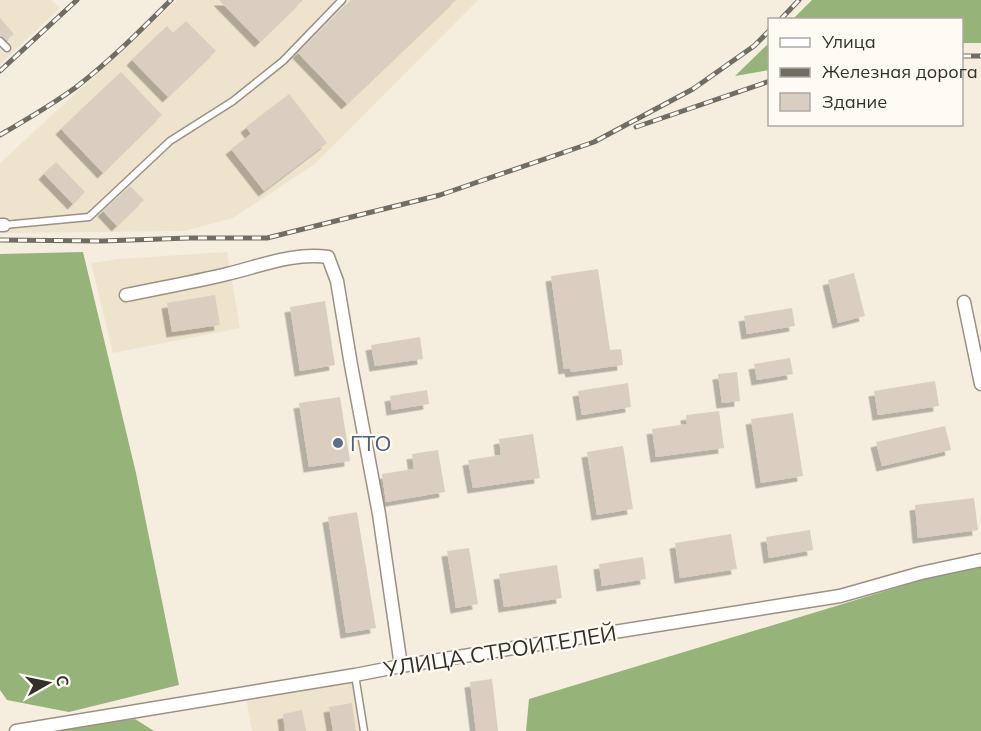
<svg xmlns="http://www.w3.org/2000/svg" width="981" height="731" font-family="Mulish,sans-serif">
	<defs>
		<filter id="shadow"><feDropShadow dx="-5.5" dy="5.5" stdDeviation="0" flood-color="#0004"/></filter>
	</defs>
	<rect width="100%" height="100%" fill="#f5eede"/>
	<g fill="#eee3cd">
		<path d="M 0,0 L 51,0 L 60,8 L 0,64 Z"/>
		<path d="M 177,0 L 478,0 L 315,164 L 233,218 L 184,231 L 4,233 L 4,225 L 0,220 L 0,163 Z"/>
		<path d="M 227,252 L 240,328 L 113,353 L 91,263 L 119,259 Z"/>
		<path d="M 352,679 L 361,731 L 252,731 L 246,697 Z"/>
	</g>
	<g fill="#96b37a">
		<path d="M 812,0 L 981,0 L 981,43 L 962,43 L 962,20 L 793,19 Z"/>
		<path d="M 769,43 L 769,70 L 735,76 Z"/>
		<path d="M 83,252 L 136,473 L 179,685 L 69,712 L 7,700 L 0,690 L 0,254 Z"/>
		<path d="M 981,562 L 981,731 L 526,731 L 529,699 Z"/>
		<path d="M 135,719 L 154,731 L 45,731 L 65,727 Z"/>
	</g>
	<g fill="#d9cec0" filter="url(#shadow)">
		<path d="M 219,0 L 303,0 L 260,42 Z"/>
		<path d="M 351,0 L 456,0 L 347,104 L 298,53 Z"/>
		<path d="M 0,18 L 14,34 L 7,40 L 0,36 Z"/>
		<path d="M 186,21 L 216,51 L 168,97 L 132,60 L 167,26 L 173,33 Z"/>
		<path d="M 121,72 L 162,115 L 103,173 L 61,129 Z"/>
		<path d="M 289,94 L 327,143 L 264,191 L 231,149 L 251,134 L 246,127 Z"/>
		<path d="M 56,162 L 85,192 L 73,204 L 44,174 Z"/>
		<path d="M 130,186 L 144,200 L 117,226 L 103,211 Z"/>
		<path d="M 598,269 L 610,350 L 621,349 L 623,365 L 571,372 L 570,368 L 564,369 L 551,276 Z"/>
		<path d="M 854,273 L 865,316 L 838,323 L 828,280 Z"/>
		<path d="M 215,295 L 220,325 L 172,332 L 167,303 Z"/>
		<path d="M 325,301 L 335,365 L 300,371 L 290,307 Z"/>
		<path d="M 792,308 L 795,326 L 747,334 L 744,316 Z"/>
		<path d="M 420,337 L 423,359 L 375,366 L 371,345 Z"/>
		<path d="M 790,358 L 793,374 L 757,380 L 754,364 Z"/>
		<path d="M 737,372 L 740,401 L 722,403 L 718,374 Z"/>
		<path d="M 935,381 L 939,406 L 878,415 L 874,391 Z"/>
		<path d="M 628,383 L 631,407 L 582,415 L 578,391 Z"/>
		<path d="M 427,390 L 429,404 L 392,410 L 390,396 Z"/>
		<path d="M 340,397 L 350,461 L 309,467 L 299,403 Z"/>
		<path d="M 719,411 L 724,448 L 656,457 L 652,429 L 687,424 L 686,415 Z"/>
		<path d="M 793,413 L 803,476 L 761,483 L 751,419 Z"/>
		<path d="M 945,426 L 951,450 L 882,466 L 876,442 Z"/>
		<path d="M 533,434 L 540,478 L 473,488 L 468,460 L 501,455 L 499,439 Z"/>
		<path d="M 623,446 L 633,509 L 597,515 L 587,452 Z"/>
		<path d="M 438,450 L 445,492 L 386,502 L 382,474 L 414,469 L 412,454 Z"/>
		<path d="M 974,498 L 978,530 L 918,538 L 915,505 Z"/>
		<path d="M 357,512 L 376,628 L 346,633 L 328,517 Z"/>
		<path d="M 810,530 L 813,550 L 769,558 L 766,537 Z"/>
		<path d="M 731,534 L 737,569 L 680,578 L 675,543 Z"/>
		<path d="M 469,548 L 478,604 L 456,608 L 447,551 Z"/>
		<path d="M 643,557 L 646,579 L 602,586 L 599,564 Z"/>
		<path d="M 557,565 L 562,598 L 504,607 L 499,574 Z"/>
		<path d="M 492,679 L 498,731 L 476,731 L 470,682 Z"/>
		<path d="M 352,703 L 356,731 L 333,731 L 329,707 Z"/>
		<path d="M 302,710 L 306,731 L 285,731 L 283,714 Z"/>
	</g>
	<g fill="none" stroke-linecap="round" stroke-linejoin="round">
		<defs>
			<g id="service">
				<path d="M 0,41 L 7,48"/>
				<path d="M 4,225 L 89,217 L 170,141 L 233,101 L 283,61 L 342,0"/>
				<path d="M 355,675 L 364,731"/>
			</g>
			<g id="minor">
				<path d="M 0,225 L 4,225"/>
				<path d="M 126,295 C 160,288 194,282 227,274 C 261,266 294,252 328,257 L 337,281 L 351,365 L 379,514 L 401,666"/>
				<path d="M 964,302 L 981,384"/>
				<path d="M 16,731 L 355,675 L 401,666 L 840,596 L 921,573 L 981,560"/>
			</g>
		</defs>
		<use href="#service" stroke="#999284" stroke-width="9"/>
		<use href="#minor" stroke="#999284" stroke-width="15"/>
		<use href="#service" stroke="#fff" stroke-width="6"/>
		<use href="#minor" stroke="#fff" stroke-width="12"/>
		<defs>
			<g id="rail">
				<path d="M 780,20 L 799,0"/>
				<path d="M 962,56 L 981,56"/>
				<path d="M 0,71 L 77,0"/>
				<path d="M 636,127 L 770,81"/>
				<path d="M 0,135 C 26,120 51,105 75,88 C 110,61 140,31 171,0"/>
				<path d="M 0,240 L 102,241 L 190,238 L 267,238 L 440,195 L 594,142 L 693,89 L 754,46 L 770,30"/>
			</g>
		</defs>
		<use href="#rail" stroke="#706d63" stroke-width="5"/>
		<use href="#rail" stroke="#fefbf5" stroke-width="3" stroke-dasharray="9" stroke-linecap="butt"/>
	</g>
	<circle fill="#5c6f8a" stroke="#fefbf5" stroke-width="2" cx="338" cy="443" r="6"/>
	<g text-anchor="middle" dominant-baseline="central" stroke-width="4.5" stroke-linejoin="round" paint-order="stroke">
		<g font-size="22" fill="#4e5e75" stroke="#fefbf5" text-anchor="start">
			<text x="350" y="443">ГТО</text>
		</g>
		<g font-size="22" fill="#32302a" stroke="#fefbf5">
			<text transform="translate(500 651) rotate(-9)">УЛИЦА СТРОИТЕЛЕЙ</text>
		</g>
	</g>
	<rect x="768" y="18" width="195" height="108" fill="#fefbf5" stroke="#acaaa4" stroke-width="1.5"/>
	<rect x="780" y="38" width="30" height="9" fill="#ffffff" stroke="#acaaa4" stroke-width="1.5"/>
	<text x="822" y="48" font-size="18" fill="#32302a">Улица</text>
	<rect x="780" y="68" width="30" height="9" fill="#706d63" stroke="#acaaa4" stroke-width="1.5"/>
	<text x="822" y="78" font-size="18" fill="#32302a">Железная дорога</text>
	<rect x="780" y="93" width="30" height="18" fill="#d9cec0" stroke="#acaaa4" stroke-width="1.5"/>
	<text x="822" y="108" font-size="18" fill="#32302a">Здание</text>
	<g transform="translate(48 683) rotate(81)" stroke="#fefbf5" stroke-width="4.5" paint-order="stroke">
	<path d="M0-4.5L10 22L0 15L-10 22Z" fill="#32302a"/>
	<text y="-9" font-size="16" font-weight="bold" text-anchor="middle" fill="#32302a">С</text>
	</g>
</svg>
